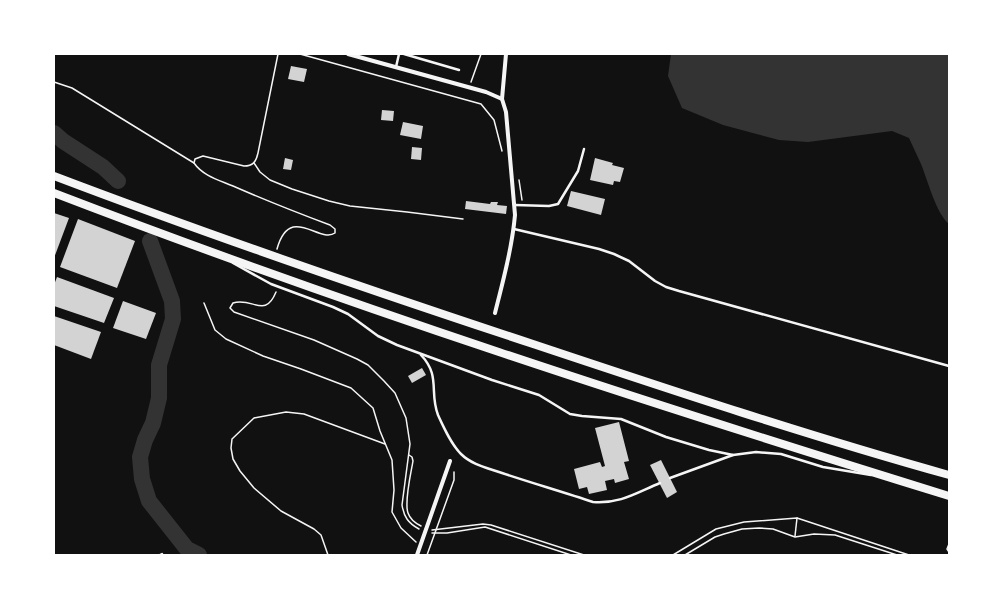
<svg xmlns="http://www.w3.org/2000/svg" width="1003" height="609" font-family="Bitter,serif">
	<rect width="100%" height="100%" fill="#111"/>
	<path fill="#333" d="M 671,54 L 949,54 L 949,224 C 936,213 928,181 921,164 C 917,155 913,147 909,138 L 892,131 L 808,142 L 779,140 L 723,125 L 682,108 L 668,76 Z"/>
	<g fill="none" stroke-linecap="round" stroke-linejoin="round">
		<g stroke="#333" stroke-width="16">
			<path d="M 54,133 L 63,141 L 103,167 L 118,181"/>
			<path d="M 150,241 L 172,301 L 173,319 L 159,365 L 159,398 L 153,423 L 145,440 L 140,457 L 142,479 L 149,501 L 187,549 L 199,555"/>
		</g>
	</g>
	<g fill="#d3d3d3">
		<path d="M 291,66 L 307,69 L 304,82 L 288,79 Z"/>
		<path d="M 382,110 L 394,111 L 393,121 L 381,120 Z"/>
		<path d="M 403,122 L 423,126 L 421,139 L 400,135 Z"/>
		<path d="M 412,147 L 422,148 L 421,160 L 411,159 Z"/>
		<path d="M 285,158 L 293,160 L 291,170 L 283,169 Z"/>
		<path d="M 595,158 L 613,163 L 612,165 L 624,168 L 620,182 L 614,181 L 613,185 L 590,180 Z"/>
		<path d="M 571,191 L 605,199 L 601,215 L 567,206 Z"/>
		<path d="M 466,201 L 490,204 L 491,202 L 498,202 L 497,205 L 507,206 L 506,214 L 465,209 Z"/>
		<path d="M 54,213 L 69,218 L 54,258 Z"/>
		<path d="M 78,219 L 135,241 L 117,288 L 60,267 Z"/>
		<path d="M 57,277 L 114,298 L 104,323 L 54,306 L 54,285 Z"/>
		<path d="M 123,301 L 156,313 L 146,339 L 113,328 Z"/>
		<path d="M 54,316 L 101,332 L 91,359 L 54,345 Z"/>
		<path d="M 422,368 L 426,375 L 412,383 L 408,376 Z"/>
		<path d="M 619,422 L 629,461 L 624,462 L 629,479 L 615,483 L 614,479 L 605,481 L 607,490 L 589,494 L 587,487 L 579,489 L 574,469 L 600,462 L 602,467 L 605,466 L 595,428 Z"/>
		<path d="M 661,460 L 677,492 L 667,498 L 650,465 Z"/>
	</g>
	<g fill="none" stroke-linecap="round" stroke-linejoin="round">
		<g stroke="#f5f5f5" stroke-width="1.5">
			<path d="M 300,54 L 481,104 L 494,120 L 502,151"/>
			<path d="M 54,82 L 72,88 L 194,163"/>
			<path d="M 471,82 L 481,54"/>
			<path d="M 254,163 L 260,172 L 270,180 L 292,189 L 329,201 L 350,206 L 407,212 L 463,219"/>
			<path d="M 519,180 L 522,200"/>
			<path d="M 277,249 C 290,203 319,244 335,233 L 335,229 L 330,225 C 298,213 265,200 233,186 C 219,180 203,176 194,163 L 195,159 L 203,156 L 244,166 C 253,166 256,162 258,153 L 278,54"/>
			<path d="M 276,292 C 265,319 253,297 233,303 L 230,308 L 234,312 L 314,340 L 357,359 L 368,365 L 384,381 L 395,393 L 406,418 L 410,444 L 402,505 C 404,517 408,523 419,529"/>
			<path d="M 204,303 L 215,330 L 226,339 L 263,356 L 301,369 L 351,388 L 373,408 L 380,431 L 392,460 L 394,490 L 392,512 L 401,528 L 416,542"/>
			<path d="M 409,455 L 412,457 L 413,461 C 411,473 404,502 408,513 C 410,519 415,523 421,526"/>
			<path d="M 432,530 L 483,524 L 491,525 L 584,555"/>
			<path d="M 432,533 L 447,533 L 485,527 L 571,555"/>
			<path d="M 795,536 L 797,518"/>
			<path d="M 949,544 L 947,549 L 949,552"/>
			<path d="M 328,555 L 321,535 L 314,529 L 281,511 L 254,488 L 240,471 L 233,459 L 231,448 L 232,439 L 254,418 L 286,412 L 304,414 L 385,444"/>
			<path d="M 427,555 L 454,480 L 454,472"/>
			<path d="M 673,555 L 716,529 L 744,522 L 797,518 L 909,555"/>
			<path d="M 685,555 L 715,537 L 724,534 L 742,529 L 759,528 L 773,529 L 795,537 L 814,534 L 835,535 L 897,555"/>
		</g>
		<g stroke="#f5f5f5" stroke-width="2.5">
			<path d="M 404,54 L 459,70"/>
			<path d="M 396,67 L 399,54"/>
			<path d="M 515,205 L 549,206 L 558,204 L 578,171 L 584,149"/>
			<path d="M 514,229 L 599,249 L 614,254 L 629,261 L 655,281 L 666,287 L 679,291 L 949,366"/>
			<path d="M 233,263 L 271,284 L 333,307 L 348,314 L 378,336 L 397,345 L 492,380 L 539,395 L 570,414 L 582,416 L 621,419 L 666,437 L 709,450 L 733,455"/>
			<path d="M 421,355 C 441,376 429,392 438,415 C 444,428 451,444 461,454 C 472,465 488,468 502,473 C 532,483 563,492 593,502 C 620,504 636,493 660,483"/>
			<path d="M 670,478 L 733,455 L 756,452 L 781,454 L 823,467 L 871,475"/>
			<path d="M 160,555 L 162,554"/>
		</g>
		<g stroke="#f5f5f5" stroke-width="4">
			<path d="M 348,54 L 486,92 L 502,99"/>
			<path d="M 495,313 C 503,281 512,248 515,215 L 506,112 L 502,99 L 506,54"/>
			<path d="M 417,555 L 450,461"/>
		</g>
		<g stroke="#f5f5f5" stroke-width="8">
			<path d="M 54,176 C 212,236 372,291 533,344 C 671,390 809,436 949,475"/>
			<path d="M 54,193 C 348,306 648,403 949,496"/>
		</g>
	</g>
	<rect width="1003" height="609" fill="none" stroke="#ffffff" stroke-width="110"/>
</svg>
